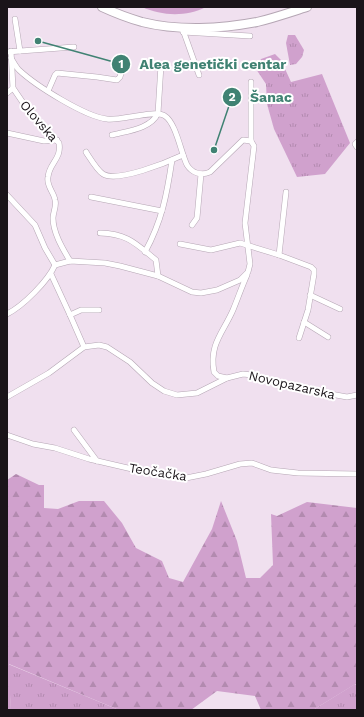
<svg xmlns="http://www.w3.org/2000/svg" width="364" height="717" font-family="'Work Sans',sans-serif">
	<defs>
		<pattern id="grass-tufts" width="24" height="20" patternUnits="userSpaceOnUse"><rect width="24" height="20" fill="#d0a1cd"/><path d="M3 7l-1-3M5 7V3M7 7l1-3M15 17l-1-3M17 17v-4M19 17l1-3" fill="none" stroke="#b28aaf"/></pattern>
		<pattern id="forest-firs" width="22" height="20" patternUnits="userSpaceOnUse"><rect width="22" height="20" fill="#d0a1cd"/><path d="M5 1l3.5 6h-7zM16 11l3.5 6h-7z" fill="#b28aaf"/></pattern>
	</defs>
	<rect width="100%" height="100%" fill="#f0e0ef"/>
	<g fill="url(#grass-tufts)">
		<path d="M 288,35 L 295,35 L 304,50 L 302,57 L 296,64 L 290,65 L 286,43 Z"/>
		<path d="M 275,54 L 281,60 L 291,82 L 322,74 L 350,143 L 325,174 L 297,177 L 274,129 L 267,104 L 266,84 L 256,69 L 261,59 Z"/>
		<path d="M 8,664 L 119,710 L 11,710 Z"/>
		<path d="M 355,684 L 357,686 L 357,710 L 313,710 Z"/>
	</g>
	<path fill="url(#forest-firs)" d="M 16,474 L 39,485 L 44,485 L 44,508 L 58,509 L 79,501 L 104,501 L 122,523 L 136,548 L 162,561 L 169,578 L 183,582 L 212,529 L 221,501 L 237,541 L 246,578 L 260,578 L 273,565 L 271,514 L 277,516 L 307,502 L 357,508 L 357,683 L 313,710 L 261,710 L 255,696 L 217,691 L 191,710 L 119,710 L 9,664 L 11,710 L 7,710 L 7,480 Z"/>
	<path fill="#d0a1cd" d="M 142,7 L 206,7 C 186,17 162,16 142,7 Z"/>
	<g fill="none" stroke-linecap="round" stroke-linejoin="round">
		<defs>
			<g id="minor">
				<path d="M 15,19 L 20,51"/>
				<path d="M 183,30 L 199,75"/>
				<path d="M 183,32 L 250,36"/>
				<path d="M 11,51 L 13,88 L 28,110 L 59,143 C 62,159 49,163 48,177 C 46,186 54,192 55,200 C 57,206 53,212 53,218 C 53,233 63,249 70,261"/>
				<path d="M 7,52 L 74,47"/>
				<path d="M 11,58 C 14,63 16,67 19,70 C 36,86 86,117 107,119 C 121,121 155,109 165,116 C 176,123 181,153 187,165 C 192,173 201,176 210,172 L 243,140 L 251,141"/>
				<path d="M 48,91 L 55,75 L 57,73 L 97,77 L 117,80 L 120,77 L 123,66"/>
				<path d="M 7,93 L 13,88"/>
				<path d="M 7,133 L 44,141 L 57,140"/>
				<path d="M 112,135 C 127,131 151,129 158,113 L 161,65"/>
				<path d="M 357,142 L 355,144 L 357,147"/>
				<path d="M 86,152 C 90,158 97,170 103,174 C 117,183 168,162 183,155"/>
				<path d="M 7,195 L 35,225 L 45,248 L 55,265"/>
				<path d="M 91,197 L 162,211"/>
				<path d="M 192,225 L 197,218 L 201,174"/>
				<path d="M 100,233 C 128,234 135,243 156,260 L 158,276"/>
				<path d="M 180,244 L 211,250 L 240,243 L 279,255 L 311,267 L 314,270 L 314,274 L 308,310 L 299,338"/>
				<path d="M 145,252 C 162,221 167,194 172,160"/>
				<path d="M 279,255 L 286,192"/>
				<path d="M 51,274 L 70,315 L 84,347"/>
				<path d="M 310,295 L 340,309"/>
				<path d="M 7,314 C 23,306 48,281 55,265 L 70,261 L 105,263 L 120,266 L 158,276 L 192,292 L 201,293 L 217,290 L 240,280 L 248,272 L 250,264 L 245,223 L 254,146 L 251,141 L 251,82"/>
				<path d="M 70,315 L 81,310 L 99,310"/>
				<path d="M 304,322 L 328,337"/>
				<path d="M 227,378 L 218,376 L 214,372 C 209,344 223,333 233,310 C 238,298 242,286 247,275"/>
				<path d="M 7,397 L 49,373 L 84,347 L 99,345 L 107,347 L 130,362 L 152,383 L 164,391 L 177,395 L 197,393 L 227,378 L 243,374 L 252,375 L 287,386 L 347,397 L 357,395"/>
				<path d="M 74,430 L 97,461"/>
				<path d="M 7,435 L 33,444 L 55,448 L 89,459 L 132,469 L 186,478 L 206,474 L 240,464 L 252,463 L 271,470 L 298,473 L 357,474"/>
			</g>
			<path id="primary" d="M 102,7 C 115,13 128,18 142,22 C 178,31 221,29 257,22 C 274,18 291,12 307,7"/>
		</defs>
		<use href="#minor" stroke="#b5a6b4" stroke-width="6"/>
		<use href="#primary" stroke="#b5a6b4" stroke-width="10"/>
		<use href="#minor" stroke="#fff" stroke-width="5"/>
		<use href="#primary" stroke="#fff" stroke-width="8"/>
	</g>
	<g text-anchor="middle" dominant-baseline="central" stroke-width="4" stroke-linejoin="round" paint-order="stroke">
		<g font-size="13" fill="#1a1419" stroke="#fff">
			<text transform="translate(39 121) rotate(49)">Olovska</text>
			<text transform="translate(292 385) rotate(13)">Novopazarska</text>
			<text transform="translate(158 472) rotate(9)">Teočačka</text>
		</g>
	</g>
	<path fill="none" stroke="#408273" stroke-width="1.5" d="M38 41L121 64M214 150L232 97"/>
	<g fill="#408273" stroke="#fff" stroke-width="1.5">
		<circle cx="38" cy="41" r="4"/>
		<circle cx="214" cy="150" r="4"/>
		<circle cx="121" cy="64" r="10"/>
		<circle cx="232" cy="97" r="10"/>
	</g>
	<g font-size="12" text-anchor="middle" font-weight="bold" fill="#fff">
		<text x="121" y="68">1</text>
		<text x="232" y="101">2</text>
	</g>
	<g font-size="14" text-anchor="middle" font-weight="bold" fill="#408273" stroke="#fff" stroke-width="4" stroke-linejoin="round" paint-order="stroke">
		<text x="213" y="69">Alea genetički centar</text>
		<text x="271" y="102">Šanac</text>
	</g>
	<rect width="364" height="717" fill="none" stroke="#1a1419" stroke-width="16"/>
</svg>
